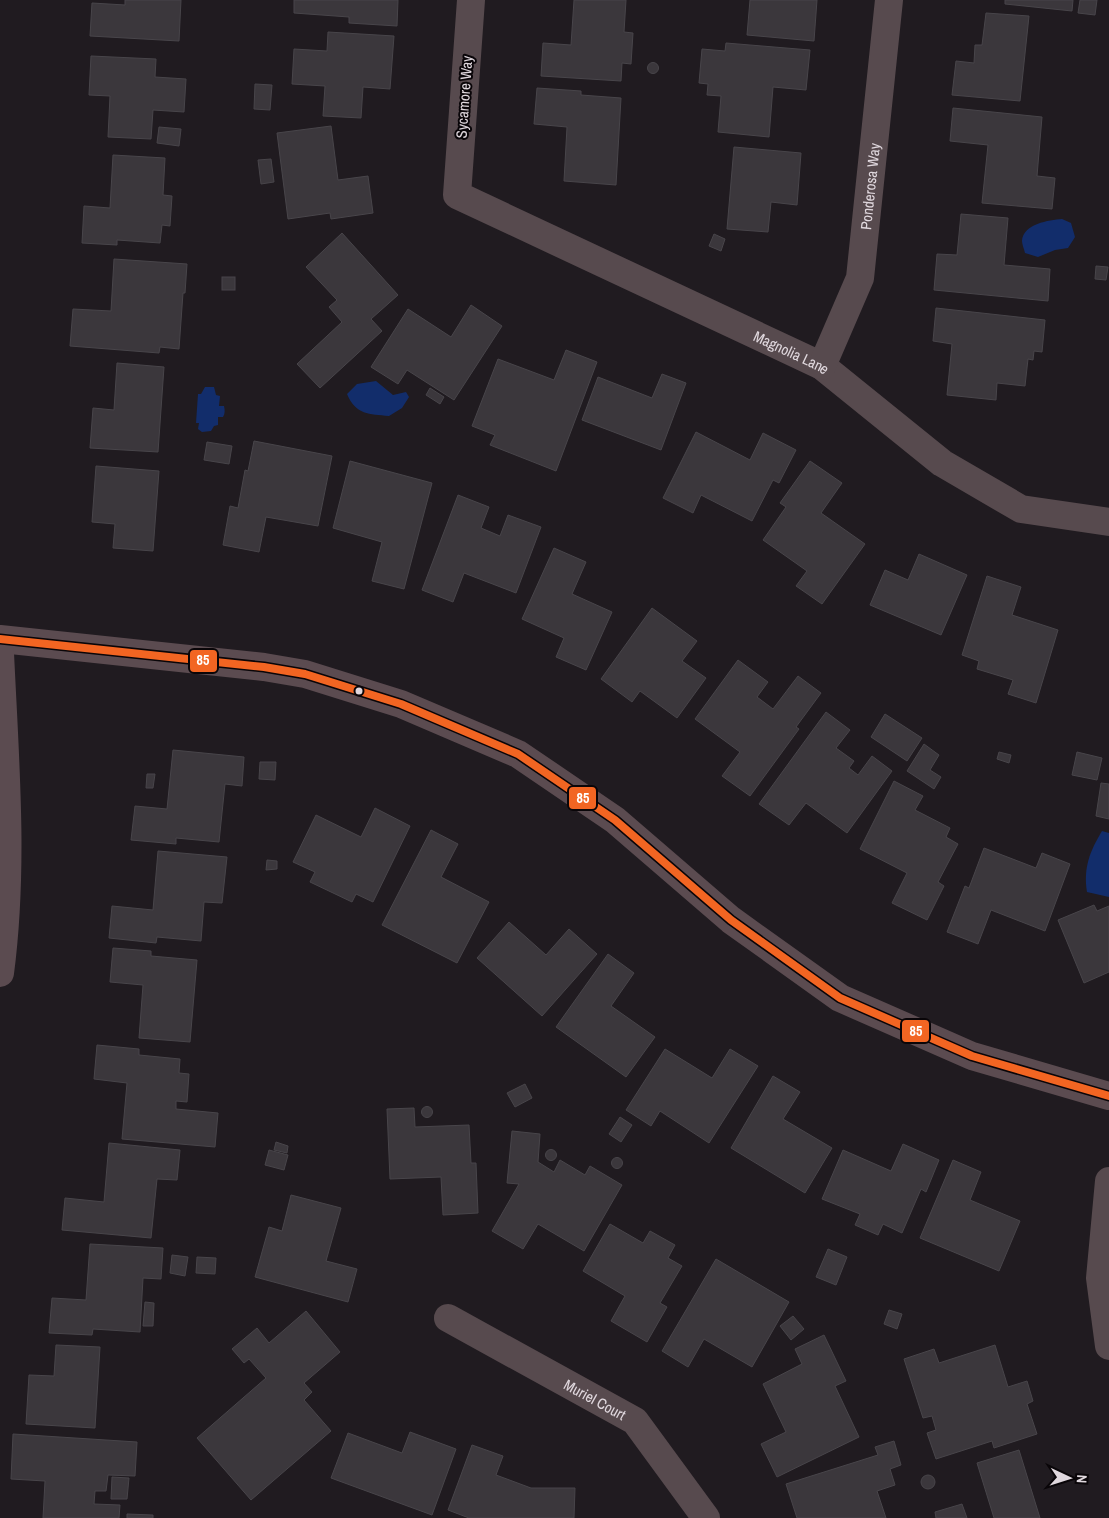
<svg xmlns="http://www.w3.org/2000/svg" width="1109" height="1518" font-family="'Archivo Narrow',sans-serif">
	<rect width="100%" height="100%" fill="#201b20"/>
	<g fill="#122d6b">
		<path d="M 1062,219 L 1071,223 L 1075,237 L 1068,248 L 1055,250 L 1038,257 L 1025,253 C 1024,249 1022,244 1022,241 C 1023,224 1049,220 1062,219 Z"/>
		<path d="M 376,381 L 393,395 L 406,392 L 409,397 L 402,408 L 389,416 C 369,414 356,415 347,394 L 357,384 Z"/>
		<path d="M 205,387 L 214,387 L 216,395 L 220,396 L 219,406 L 224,406 C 225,410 225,414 223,417 L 218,417 L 218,425 L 214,426 L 211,431 L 202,432 L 198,429 L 199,423 L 196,423 L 198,394 L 201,394 Z"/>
		<path d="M 1102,831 L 1109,833 L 1109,897 L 1087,892 C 1083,868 1090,851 1102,831 Z"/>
	</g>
	<g fill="#3b373c" stroke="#48454a">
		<path d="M 125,0 L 181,0 L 179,41 L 90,36 L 92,3 L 125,5 Z"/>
		<path d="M 294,0 L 398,0 L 397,26 L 349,23 L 349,17 L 294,13 Z"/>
		<path d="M 574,0 L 626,0 L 624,32 L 633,33 L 631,64 L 622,63 L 621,81 L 541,76 L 543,43 L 571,45 Z"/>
		<path d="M 750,0 L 817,0 L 814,41 L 747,35 Z"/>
		<path d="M 1005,0 L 1073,0 L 1072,11 L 1005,4 Z"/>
		<path d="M 1080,0 L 1097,0 L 1095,15 L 1078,13 Z"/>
		<path d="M 986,13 L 1029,16 L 1020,101 L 952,95 L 956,61 L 974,63 L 975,45 L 982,45 Z"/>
		<path d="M 328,32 L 394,36 L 390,89 L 363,87 L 361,118 L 323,116 L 325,86 L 292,84 L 294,49 L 327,51 Z"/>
		<path d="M 726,43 L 810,50 L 806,90 L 773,87 L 769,137 L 718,132 L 721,96 L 707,95 L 708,84 L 699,83 L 702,49 L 725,51 Z"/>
		<path d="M 91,56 L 156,59 L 155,77 L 186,79 L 184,112 L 153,110 L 151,139 L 108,137 L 110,96 L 89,95 Z"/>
		<circle cx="653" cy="68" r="5.5"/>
		<path d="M 255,84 L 272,85 L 270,110 L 254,109 Z"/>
		<path d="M 537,88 L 581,91 L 581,95 L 621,98 L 616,185 L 564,181 L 567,127 L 534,124 Z"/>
		<path d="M 953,108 L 1042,117 L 1037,176 L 1055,178 L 1052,209 L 982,203 L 988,145 L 950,141 Z"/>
		<path d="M 331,126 L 338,180 L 368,176 L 373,213 L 331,219 L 330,213 L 288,219 L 277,133 Z"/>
		<path d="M 159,127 L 181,129 L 179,146 L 157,143 Z"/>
		<path d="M 734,147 L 801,153 L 797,205 L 771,202 L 768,232 L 727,229 Z"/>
		<path d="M 113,155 L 165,158 L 163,195 L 172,196 L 170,226 L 162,225 L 160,243 L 117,240 L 117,245 L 82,243 L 84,206 L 110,208 Z"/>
		<path d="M 271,159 L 274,182 L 261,184 L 258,160 Z"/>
		<path d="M 961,214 L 1008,218 L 1004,265 L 1050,269 L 1048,301 L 934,290 L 937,254 L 957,255 Z"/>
		<path d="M 342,233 L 398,295 L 371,319 L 382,331 L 320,388 L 297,364 L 342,322 L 329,307 L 337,300 L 306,267 Z"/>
		<path d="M 714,234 L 725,239 L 721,251 L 709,246 Z"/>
		<path d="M 114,259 L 187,264 L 185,293 L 183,293 L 179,349 L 160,347 L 159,353 L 70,346 L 73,309 L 111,311 Z"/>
		<path d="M 1096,266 L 1108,267 L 1106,280 L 1095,279 Z"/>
		<rect x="222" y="277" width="13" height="13"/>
		<path d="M 471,305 L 502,326 L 454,400 L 407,370 L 398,384 L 371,367 L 408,309 L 451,337 Z"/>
		<path d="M 936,308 L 1045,320 L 1042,352 L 1034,351 L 1033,360 L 1028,359 L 1025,386 L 997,383 L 996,400 L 947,395 L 952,344 L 933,341 Z"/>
		<path d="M 566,350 L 597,362 L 556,471 L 490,445 L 495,435 L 472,426 L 498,359 L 554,380 Z"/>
		<path d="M 117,363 L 164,367 L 158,452 L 90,448 L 93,408 L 114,410 Z"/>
		<path d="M 662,374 L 686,383 L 661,450 L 582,420 L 598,377 L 652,398 Z"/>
		<path d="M 430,388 L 444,397 L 440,404 L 426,395 Z"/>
		<path d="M 696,432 L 750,460 L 763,433 L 796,450 L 779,483 L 773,480 L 752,521 L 701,495 L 693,513 L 663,498 Z"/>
		<path d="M 254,441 L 332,456 L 318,526 L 266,517 L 259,552 L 223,545 L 230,506 L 238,508 L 245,470 L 248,471 Z"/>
		<path d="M 207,442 L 232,446 L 229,464 L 204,460 Z"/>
		<path d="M 350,461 L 432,483 L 404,589 L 372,581 L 382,542 L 333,528 Z"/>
		<path d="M 810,461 L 842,483 L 821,513 L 865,544 L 822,604 L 796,586 L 807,571 L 763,540 L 786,507 L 780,503 Z"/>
		<path d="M 96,466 L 159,471 L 153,551 L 113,548 L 115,524 L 92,522 Z"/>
		<path d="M 458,495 L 489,507 L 481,528 L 500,536 L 508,515 L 541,527 L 516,593 L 464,573 L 453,602 L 422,590 Z"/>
		<path d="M 554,548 L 586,562 L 572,594 L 612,612 L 586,670 L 556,657 L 564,638 L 522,619 Z"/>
		<path d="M 919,554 L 967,575 L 941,635 L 870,605 L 885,570 L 908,580 Z"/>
		<path d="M 987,576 L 1021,587 L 1012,615 L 1058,630 L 1036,703 L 1008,694 L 1013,680 L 977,669 L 979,661 L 962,655 Z"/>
		<path d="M 652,608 L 697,641 L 682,661 L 706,678 L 677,718 L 640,691 L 632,702 L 601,679 Z"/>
		<path d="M 738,660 L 768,682 L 757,697 L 773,709 L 798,676 L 821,693 L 796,727 L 799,729 L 750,796 L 722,776 L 740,752 L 695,719 Z"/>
		<path d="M 826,712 L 850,730 L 836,748 L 854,761 L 849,768 L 858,775 L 872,756 L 892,771 L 847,833 L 806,803 L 789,825 L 759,804 Z"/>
		<path d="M 885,714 L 922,738 L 907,761 L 871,737 Z"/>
		<path d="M 924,744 L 939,755 L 930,770 L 941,777 L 934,789 L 907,771 Z"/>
		<path d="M 173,750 L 244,757 L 242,786 L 225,784 L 219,842 L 176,838 L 176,844 L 131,840 L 135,806 L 167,809 Z"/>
		<path d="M 999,752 L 1011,755 L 1009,763 L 997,759 Z"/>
		<path d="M 1077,752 L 1102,758 L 1097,780 L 1072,775 Z"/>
		<path d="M 260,762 L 276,762 L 275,780 L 259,779 Z"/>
		<path d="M 147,774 L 155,774 L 153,788 L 146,788 Z"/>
		<path d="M 894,781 L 923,796 L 915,810 L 950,828 L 946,837 L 958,844 L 938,882 L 944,886 L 927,920 L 892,903 L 907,873 L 860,849 Z"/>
		<path d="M 1101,783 L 1109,784 L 1109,819 L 1096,816 Z"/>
		<path d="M 375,808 L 410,826 L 373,902 L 356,894 L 352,902 L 310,882 L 315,872 L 293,862 L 316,815 L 361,837 Z"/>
		<path d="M 431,830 L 458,844 L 441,877 L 489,902 L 457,963 L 382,925 Z"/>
		<path d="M 984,848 L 1036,868 L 1042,853 L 1070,864 L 1045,931 L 991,910 L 978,944 L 947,932 L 965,886 L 969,888 Z"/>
		<path d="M 158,851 L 227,857 L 222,903 L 204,902 L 201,941 L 157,937 L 156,943 L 109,938 L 112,906 L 153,910 Z"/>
		<path d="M 267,860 L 277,861 L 277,869 L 266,870 Z"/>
		<path d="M 1094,905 L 1097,911 L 1109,906 L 1109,972 L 1084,983 L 1058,920 Z"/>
		<path d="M 509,922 L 546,955 L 569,929 L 597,954 L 542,1016 L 477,958 Z"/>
		<path d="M 113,948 L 151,951 L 151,956 L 197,960 L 190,1042 L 139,1038 L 143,985 L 110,982 Z"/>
		<path d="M 608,954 L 634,973 L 611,1006 L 655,1037 L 626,1077 L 556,1027 Z"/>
		<path d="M 97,1045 L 139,1049 L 139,1055 L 180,1059 L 179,1073 L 189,1074 L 187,1102 L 176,1101 L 176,1109 L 218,1113 L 215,1147 L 122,1139 L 127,1083 L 94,1079 Z"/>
		<path d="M 665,1049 L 712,1078 L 730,1049 L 758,1066 L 709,1143 L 660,1111 L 651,1126 L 626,1110 Z"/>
		<path d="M 773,1076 L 800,1092 L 783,1119 L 832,1148 L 805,1193 L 731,1148 Z"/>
		<path d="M 525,1084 L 532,1098 L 515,1107 L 507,1093 Z"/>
		<circle cx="427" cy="1112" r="5.5"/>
		<path d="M 414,1108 L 415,1127 L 469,1125 L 471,1163 L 476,1163 L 478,1213 L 443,1215 L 441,1177 L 390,1179 L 387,1109 Z"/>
		<path d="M 620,1117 L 632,1125 L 621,1142 L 609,1134 Z"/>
		<path d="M 512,1131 L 540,1134 L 538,1162 L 554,1172 L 560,1160 L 585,1175 L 590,1166 L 622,1185 L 584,1251 L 538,1224 L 523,1249 L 492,1231 L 519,1184 L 507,1183 Z"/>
		<path d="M 276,1142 L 288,1146 L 287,1153 L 274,1150 Z"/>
		<path d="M 109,1143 L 180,1150 L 177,1180 L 157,1179 L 151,1238 L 62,1230 L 65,1198 L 104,1202 Z"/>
		<path d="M 903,1144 L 939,1160 L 926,1192 L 921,1189 L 902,1233 L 883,1224 L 878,1235 L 855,1225 L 860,1214 L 822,1199 L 843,1150 L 891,1171 Z"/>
		<circle cx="551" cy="1155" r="5.5"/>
		<path d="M 269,1150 L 288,1155 L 284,1170 L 265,1165 Z"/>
		<circle cx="617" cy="1163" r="5.5"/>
		<path d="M 953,1160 L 981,1172 L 970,1200 L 1020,1221 L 999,1271 L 920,1238 Z"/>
		<path d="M 291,1195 L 341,1208 L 326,1261 L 357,1269 L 348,1302 L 255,1277 L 269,1227 L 282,1231 Z"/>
		<path d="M 610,1224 L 643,1243 L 650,1231 L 675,1245 L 668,1258 L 682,1266 L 660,1303 L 667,1307 L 647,1342 L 611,1321 L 625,1296 L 583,1271 Z"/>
		<path d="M 90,1244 L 163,1248 L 161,1279 L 143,1278 L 140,1332 L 93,1329 L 92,1335 L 49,1333 L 52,1298 L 86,1300 Z"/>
		<path d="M 828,1249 L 847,1257 L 836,1285 L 816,1277 Z"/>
		<path d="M 172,1255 L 188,1257 L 185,1276 L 170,1273 Z"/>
		<path d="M 197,1257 L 216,1258 L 215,1274 L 196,1273 Z"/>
		<path d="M 716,1259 L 789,1302 L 752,1367 L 704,1339 L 688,1367 L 662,1351 Z"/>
		<path d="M 145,1302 L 154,1303 L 153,1326 L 143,1326 Z"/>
		<path d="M 889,1310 L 902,1314 L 897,1329 L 884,1324 Z"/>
		<path d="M 306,1311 L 340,1352 L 304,1383 L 312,1392 L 304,1400 L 331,1431 L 251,1500 L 197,1438 L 266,1378 L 249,1359 L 244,1363 L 232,1349 L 257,1328 L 269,1343 Z"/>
		<path d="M 793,1316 L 804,1329 L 791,1340 L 780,1326 Z"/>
		<path d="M 824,1335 L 846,1381 L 835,1386 L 859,1437 L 777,1477 L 761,1444 L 786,1432 L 763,1384 L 802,1364 L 795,1349 Z"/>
		<path d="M 56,1345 L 100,1347 L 95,1428 L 26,1424 L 29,1375 L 54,1376 Z"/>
		<path d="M 995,1345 L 1008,1387 L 1027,1381 L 1033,1401 L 1027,1404 L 1037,1434 L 994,1448 L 992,1441 L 936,1459 L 927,1433 L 936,1430 L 932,1416 L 923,1418 L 904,1359 L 934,1349 L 939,1363 Z"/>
		<path d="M 410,1432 L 456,1449 L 432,1515 L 331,1478 L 348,1433 L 402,1453 Z"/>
		<path d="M 13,1434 L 137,1442 L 135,1476 L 108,1475 L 106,1491 L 95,1491 L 94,1504 L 120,1505 L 119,1518 L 43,1518 L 45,1481 L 11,1479 Z"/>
		<path d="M 894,1441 L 901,1465 L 890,1469 L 895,1485 L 877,1491 L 886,1518 L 797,1518 L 786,1484 L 878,1455 L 875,1447 Z"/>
		<path d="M 472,1445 L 503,1456 L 496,1475 L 531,1488 L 575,1488 L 574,1518 L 469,1518 L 448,1510 Z"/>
		<path d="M 1019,1450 L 1040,1518 L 994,1518 L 977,1463 Z"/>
		<circle cx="928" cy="1482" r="7"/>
		<path d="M 112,1477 L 129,1478 L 127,1499 L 111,1499 Z"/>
		<path d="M 962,1504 L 967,1518 L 936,1518 L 935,1512 Z"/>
		<path d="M 127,1514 L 153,1515 L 153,1518 L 127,1518 Z"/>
	</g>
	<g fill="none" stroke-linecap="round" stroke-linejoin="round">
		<g stroke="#574a4e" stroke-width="28">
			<path id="s1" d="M 471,0 L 457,195 L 822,366 L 942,463 L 1021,509 L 1109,522"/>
			<path id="s2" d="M 822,366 L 860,278 L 889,0"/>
			<path d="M 1109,1181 L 1100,1278 L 1109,1346"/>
			<path id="s3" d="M 448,1318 L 635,1421 L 706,1518"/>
		</g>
		<g stroke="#5b4b50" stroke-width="28">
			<path d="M 0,639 L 264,667 L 305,674 L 401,704 L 518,754 L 615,820 L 731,920 L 840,998 L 972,1056 L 1109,1096"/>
			<path d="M 0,653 C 5,761 14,866 0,973"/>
		</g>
		<defs>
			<path id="bus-1" d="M 0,639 L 264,667 L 305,674 L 401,704 L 518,754 L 615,820 L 731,920 L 840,998 L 972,1056 L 1109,1096"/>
		</defs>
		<use href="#bus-1" stroke="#090508" stroke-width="11"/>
		<use href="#bus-1" stroke="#f26522" stroke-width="8"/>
	</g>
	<circle fill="#e0d8de" stroke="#090508" stroke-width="2" cx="359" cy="691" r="4.5"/>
	<g text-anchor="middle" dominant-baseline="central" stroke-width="4" stroke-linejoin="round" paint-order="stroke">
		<g font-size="15" fill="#e0d8de" stroke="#090508">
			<text transform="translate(464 97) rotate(-86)">Sycamore Way</text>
			<text stroke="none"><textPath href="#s2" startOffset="188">Ponderosa Way</textPath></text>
			<text stroke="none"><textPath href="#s1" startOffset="565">Magnolia Lane</textPath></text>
			<text stroke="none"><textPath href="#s3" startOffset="168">Muriel Court</textPath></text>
		</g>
	</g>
	<g stroke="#090508" stroke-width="2">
		<rect x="189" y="649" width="29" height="24" rx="5" fill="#f26522"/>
		<rect x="568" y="786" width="29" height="24" rx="5" fill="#f26522"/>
		<rect x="901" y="1019" width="29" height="24" rx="5" fill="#f26522"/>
	</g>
	<g font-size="14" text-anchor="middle" font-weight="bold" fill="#fff">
		<text x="203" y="665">85</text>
		<text x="583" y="803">85</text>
		<text x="916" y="1036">85</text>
	</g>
	<g transform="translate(1069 1478) rotate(94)" stroke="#090508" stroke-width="4" paint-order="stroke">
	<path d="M0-4L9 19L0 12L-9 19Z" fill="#e0d8de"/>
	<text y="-8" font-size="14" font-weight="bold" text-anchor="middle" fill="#e0d8de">N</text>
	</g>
</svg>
